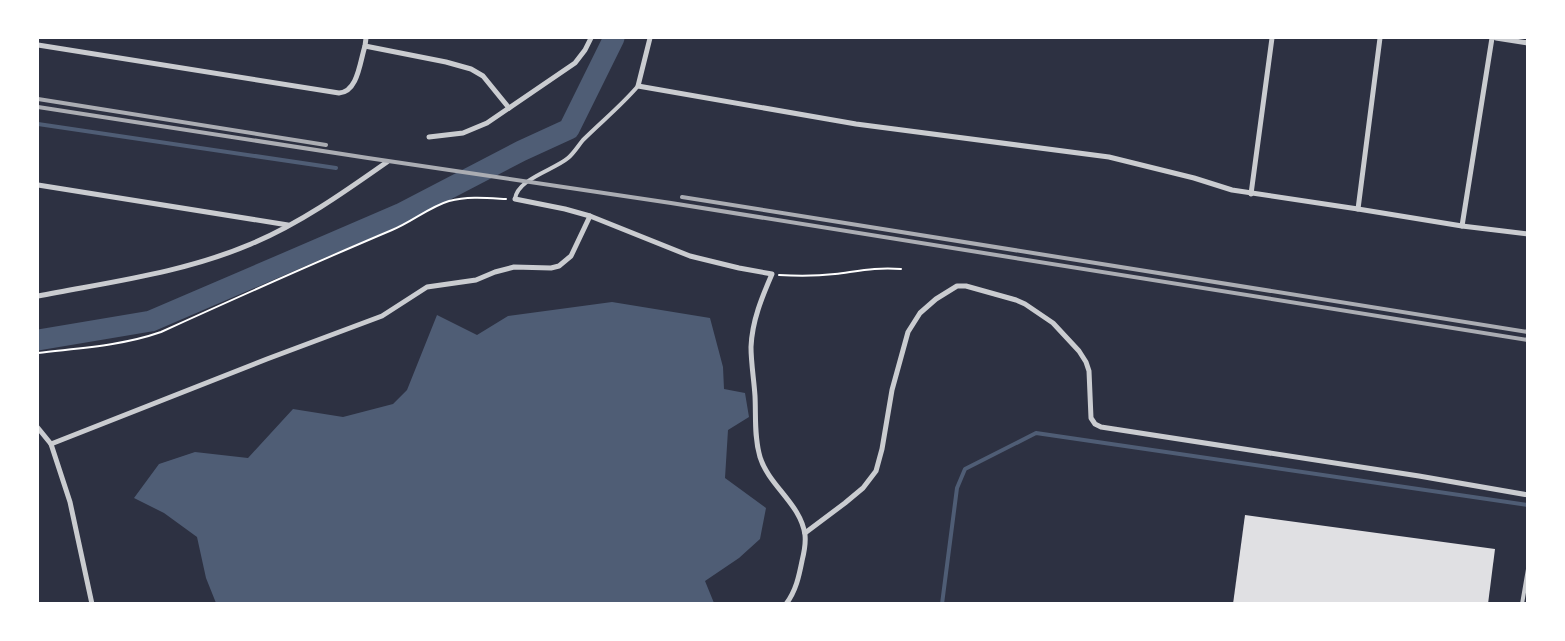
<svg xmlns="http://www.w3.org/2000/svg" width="1565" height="641" font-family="'IBM Plex Sans',sans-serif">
	<rect width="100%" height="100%" fill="#2d3142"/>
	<path fill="#4f5d75" d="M 612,302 L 710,318 L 723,367 L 724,389 L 745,393 L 749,417 L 728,430 L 725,478 L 766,508 L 760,539 L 739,558 L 705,581 L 714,603 L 216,603 L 206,578 L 197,537 L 164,513 L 134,498 L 159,464 L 195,452 L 248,458 L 293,409 L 343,417 L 393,404 L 407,390 L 437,315 L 477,335 L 508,316 Z"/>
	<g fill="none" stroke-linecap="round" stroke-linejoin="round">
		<g stroke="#4f5d75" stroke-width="4">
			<path d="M 38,124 L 336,168"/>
			<path d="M 942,604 L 957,488 L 965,469 L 1036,433 L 1528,505"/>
		</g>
		<path stroke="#4f5d75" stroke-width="21" d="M 38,340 L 151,321 L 400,214 L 521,151 L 569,129 L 614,38"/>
	</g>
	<path fill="#e0e0e3" d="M 1245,515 L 1495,549 L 1488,604 L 1233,604 Z"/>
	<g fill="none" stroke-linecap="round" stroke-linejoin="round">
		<g stroke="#fff" stroke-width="2">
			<path d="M 779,275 C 797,276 817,276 835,274 C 859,271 876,267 901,269"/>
			<path d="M 38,353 C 79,348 121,346 161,332 C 238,297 314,263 392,230 C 412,222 429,207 449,201 C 468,196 488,198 506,199"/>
		</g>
		<g stroke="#caccd0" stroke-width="4">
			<path d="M 515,199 C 517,179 554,170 568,158 C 574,153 578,146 583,140 C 601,122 621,106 638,86"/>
			<path d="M 1522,604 L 1528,569"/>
		</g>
		<g stroke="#caccd0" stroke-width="5">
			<path d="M 366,38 L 365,46 L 446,62 L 471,69 L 483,76 L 509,108"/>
			<path d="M 650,38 L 638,86 L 856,124 L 1109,157 L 1194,178 L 1232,190 L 1358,209 L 1462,226 L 1528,234"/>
			<path d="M 1496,38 L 1528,43"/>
			<path d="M 38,45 L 339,93 C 358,92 360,61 365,46"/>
			<path d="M 429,137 L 463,133 L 487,123 L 575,63 L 585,50 L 591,38"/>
			<path d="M 38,185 L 288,225"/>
			<path d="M 1251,194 L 1272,38"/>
			<path d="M 515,199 L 565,209 L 590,216 L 690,256 L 739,268 L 772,274 C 762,297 752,321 751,347 C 751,363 754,380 755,396 C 756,416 754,437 760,457 C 769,486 801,504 805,535 C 806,544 804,553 802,561 C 799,576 796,591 786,604"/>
			<path d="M 1358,209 L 1380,38"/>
			<path d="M 1462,226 L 1492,38"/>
			<path d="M 38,296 C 109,282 183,273 251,244 C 299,224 343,193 387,162"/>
			<path d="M 38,428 L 51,444 L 70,502 L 92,604"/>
			<path d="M 51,444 L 267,359 L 382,316 L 427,287 L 476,280 L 495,272 L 514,267 L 551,268 L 559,266 L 571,256 L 590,216"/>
			<path d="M 805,533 L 845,503 L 863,488 L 876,471 L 882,449 L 892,390 L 908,332 L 920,313 L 936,299 L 957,286 L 966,286 L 1016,300 L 1025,304 L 1053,323 L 1079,351 L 1086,362 L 1089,371 L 1091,418 L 1095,424 L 1101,427 L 1419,476 L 1528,495"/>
		</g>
		<g stroke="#abadb3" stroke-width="4">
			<path d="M 38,99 L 326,145"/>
			<path d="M 38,107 L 368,158 L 671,203 L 1528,340"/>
			<path d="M 682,197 L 1528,332"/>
		</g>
	</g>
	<rect width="1565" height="641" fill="none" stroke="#ffffff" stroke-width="78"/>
</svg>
